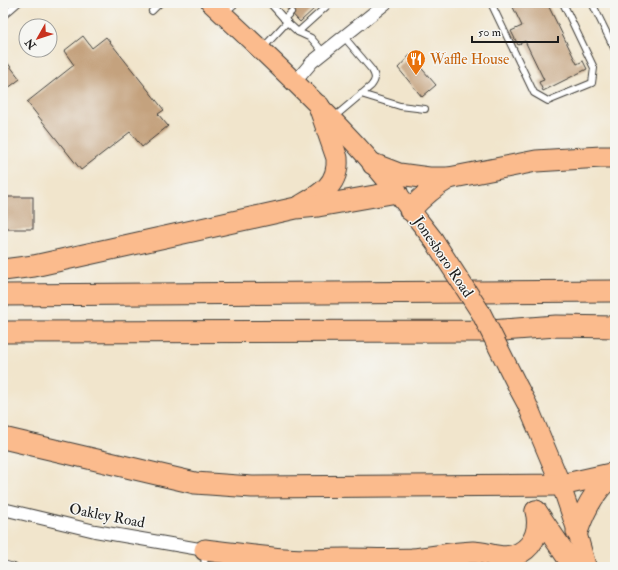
<svg xmlns="http://www.w3.org/2000/svg" width="618" height="570" font-family="'IM FELL Double Pica',serif">
	<rect width="100%" height="100%" fill="#f6f6f2"/>
	<filter id="ink" filterUnits="userSpaceOnUse"><feTurbulence type="fractalNoise" baseFrequency=".025" numOctaves="2"/><feDisplacementMap in="SourceGraphic" scale="8" xChannelSelector="R" yChannelSelector="G"/><feConvolveMatrix kernelMatrix="1 2 1 2 8 2 1 2 1" color-interpolation-filters="sRGB"/></filter>
	<filter id="wash" filterUnits="userSpaceOnUse"><feTurbulence type="fractalNoise" baseFrequency=".012" numOctaves="4" result="noise"/><feDisplacementMap in="SourceGraphic" scale="16" xChannelSelector="R" yChannelSelector="G"/><feGaussianBlur stdDeviation="0.9" result="paint"/><feColorMatrix in="noise" values="0 0 0 0 0 0 0 0 0 0 0 0 0 0 0 0 0 1.4 0 .05"/><feComposite in="paint" operator="in"/></filter>
	<g filter="url(#wash)">
		<rect width="100%" height="100%" fill="#f1e5cc"/>
		<g id="blocks">
			<g fill="#c4a27e">
				<path d="M 282,3 L 311,3 L 315,8 L 300,22 Z"/>
				<path d="M 511,3 L 547,3 L 577,64 L 583,61 L 587,69 L 543,91 L 539,82 L 544,80 L 525,41 L 518,45 L 511,31 L 522,26 Z"/>
				<path d="M 83,36 L 92,48 L 106,37 L 164,110 L 158,114 L 168,126 L 142,147 L 130,132 L 81,170 L 27,102 L 74,65 L 64,51 Z"/>
				<path d="M 410,55 L 436,85 L 422,97 L 398,68 Z"/>
				<path d="M 3,57 L 20,79 L 3,92 Z"/>
				<rect x="3" y="197" width="30" height="32"/>
			</g>
		</g>
	</g>
	<g filter="url(#ink)">
		<use href="#blocks" fill-opacity="0" stroke="#3c3a36" stroke-width="1"/>
		<g fill="none" stroke-linecap="round" stroke-linejoin="round">
			<defs>
				<g id="service">
					<path d="M 270,3 L 287,22 L 298,32 L 311,38 L 324,53"/>
					<path d="M 491,3 L 534,93 L 548,101 L 592,83 L 594,68 L 563,3"/>
					<path d="M 592,3 L 615,50"/>
					<path d="M 152,11 L 160,3"/>
					<path d="M 224,13 L 236,3"/>
					<path d="M 3,16 L 18,3"/>
					<path d="M 284,19 L 291,12"/>
					<path d="M 298,32 L 329,4 L 328,3"/>
					<path d="M 262,49 L 287,22"/>
					<path d="M 361,94 L 400,106 L 425,109"/>
					<path d="M 333,118 L 371,86 C 376,80 376,77 372,70 L 344,37"/>
					<path d="M 3,564 L 14,567"/>
					<path d="M 204,567 L 205,554"/>
				</g>
				<g id="minor">
					<path d="M 295,82 L 312,62 L 386,3"/>
					<path d="M 3,509 L 95,531 L 205,550"/>
				</g>
				<path id="primary" d="M 561,485 L 577,532 L 587,567"/>
				<g id="trunk">
					<path d="M 211,3 C 257,46 303,88 346,134 C 378,167 405,203 433,239"/>
					<path d="M 519,389 L 527,404 L 561,485"/>
				</g>
				<g id="motorway">
					<path d="M 373,164 L 399,174 L 429,178 L 449,178 L 536,161 L 601,157 L 615,157"/>
					<path d="M 302,205 C 322,194 339,184 337,158 L 319,106"/>
					<path d="M 410,210 C 423,196 433,187 449,178"/>
					<path d="M 3,270 L 34,266 L 296,208 L 318,206 L 397,192"/>
					<path d="M 3,295 L 615,291"/>
					<path d="M 3,332 L 491,331 L 556,326 L 615,327"/>
					<path d="M 3,438 L 195,483 L 252,487 L 561,485 L 615,473"/>
					<path d="M 536,511 L 574,567"/>
					<path d="M 577,532 C 582,517 590,500 600,488 C 604,483 610,479 615,476"/>
					<path d="M 205,550 C 232,553 258,557 284,559 C 304,561 325,559 345,559 C 367,559 390,560 412,559 C 432,557 452,553 473,552 C 489,552 504,562 520,553 C 536,544 540,527 536,511"/>
				</g>
			</defs>
			<use href="#service" stroke="#3c3a36" stroke-width="8"/>
			<use href="#minor" stroke="#3c3a36" stroke-width="14"/>
			<use href="#primary" stroke="#3c3a36" stroke-width="20"/>
			<use href="#trunk" stroke="#3c3a36" stroke-width="21"/>
			<use href="#motorway" stroke="#3c3a36" stroke-width="23"/>
			<use href="#service" stroke="#fff" stroke-width="6"/>
			<use href="#minor" stroke="#fff" stroke-width="12"/>
			<use href="#primary" stroke="#fbbb8d" stroke-width="18"/>
			<use href="#trunk" stroke="#fbbb8d" stroke-width="19"/>
			<use href="#motorway" stroke="#fbbb8d" stroke-width="21"/>
			<defs>
				<path id="trunk-bridge" d="M 433,239 L 481,313 L 519,389"/>
			</defs>
			<use href="#trunk-bridge" stroke="#3c3a36" stroke-width="21" stroke-linecap="butt"/>
			<use href="#trunk-bridge" stroke="#fbbb8d" stroke-width="19"/>
		</g>
	</g>
	<defs>
		<symbol id="restaurant-pin" viewBox="-11 -11 22 30"><path d="M0 17L-7.5 6A9.5 9.5 0 1 1 7.5 6Z" fill="#e8710a" stroke="#f6f6f2"/><path d="M-5-6h1v4h1v-4h1v4h1v-4h1v5L-1.5 .5V6h-2V.5L-5-1ZM5-6V6H3V1.5H1.5Q1.5-4 5-6Z" fill="#fff"/></symbol>
	</defs>
	<g fill-rule="evenodd">
		<use href="#restaurant-pin" x="405" y="48" width="22" height="30"/>
	</g>
	<g text-anchor="middle" dominant-baseline="central" stroke-width="3" stroke-linejoin="round" paint-order="stroke">
		<g font-size="15" fill="#c56008" stroke="#f6f6f2" text-anchor="start">
			<text x="430" y="59">Waffle House</text>
		</g>
		<g font-size="15" fill="#1c1c1c" stroke="#f6f6f2">
			<text transform="translate(443 257) rotate(56)">Jonesboro Road</text>
			<text transform="translate(107 516) rotate(11)">Oakley Road</text>
		</g>
	</g>
	<rect width="618" height="570" fill="none" stroke="#f6f6f2" stroke-width="16"/>
	<g transform="translate(38 38) rotate(231)"><circle r="19" fill="#f6f6f2" stroke="#9f9f9c"/>
	<path d="M0-3L7 15L0 10L-7 15Z" fill="#c8321e"/>
	<text y="-6" font-size="11" font-weight="bold" text-anchor="middle" fill="#1c1c1c">N</text>
	</g>
	<path d="M472 36v6h86v-6" fill="none" stroke="#1c1c1c" stroke-width="2"/>
	<text x="478" y="36" font-size="12" fill="#1c1c1c" stroke="#f6f6f2" stroke-width="3" paint-order="stroke">50 m</text>
</svg>
